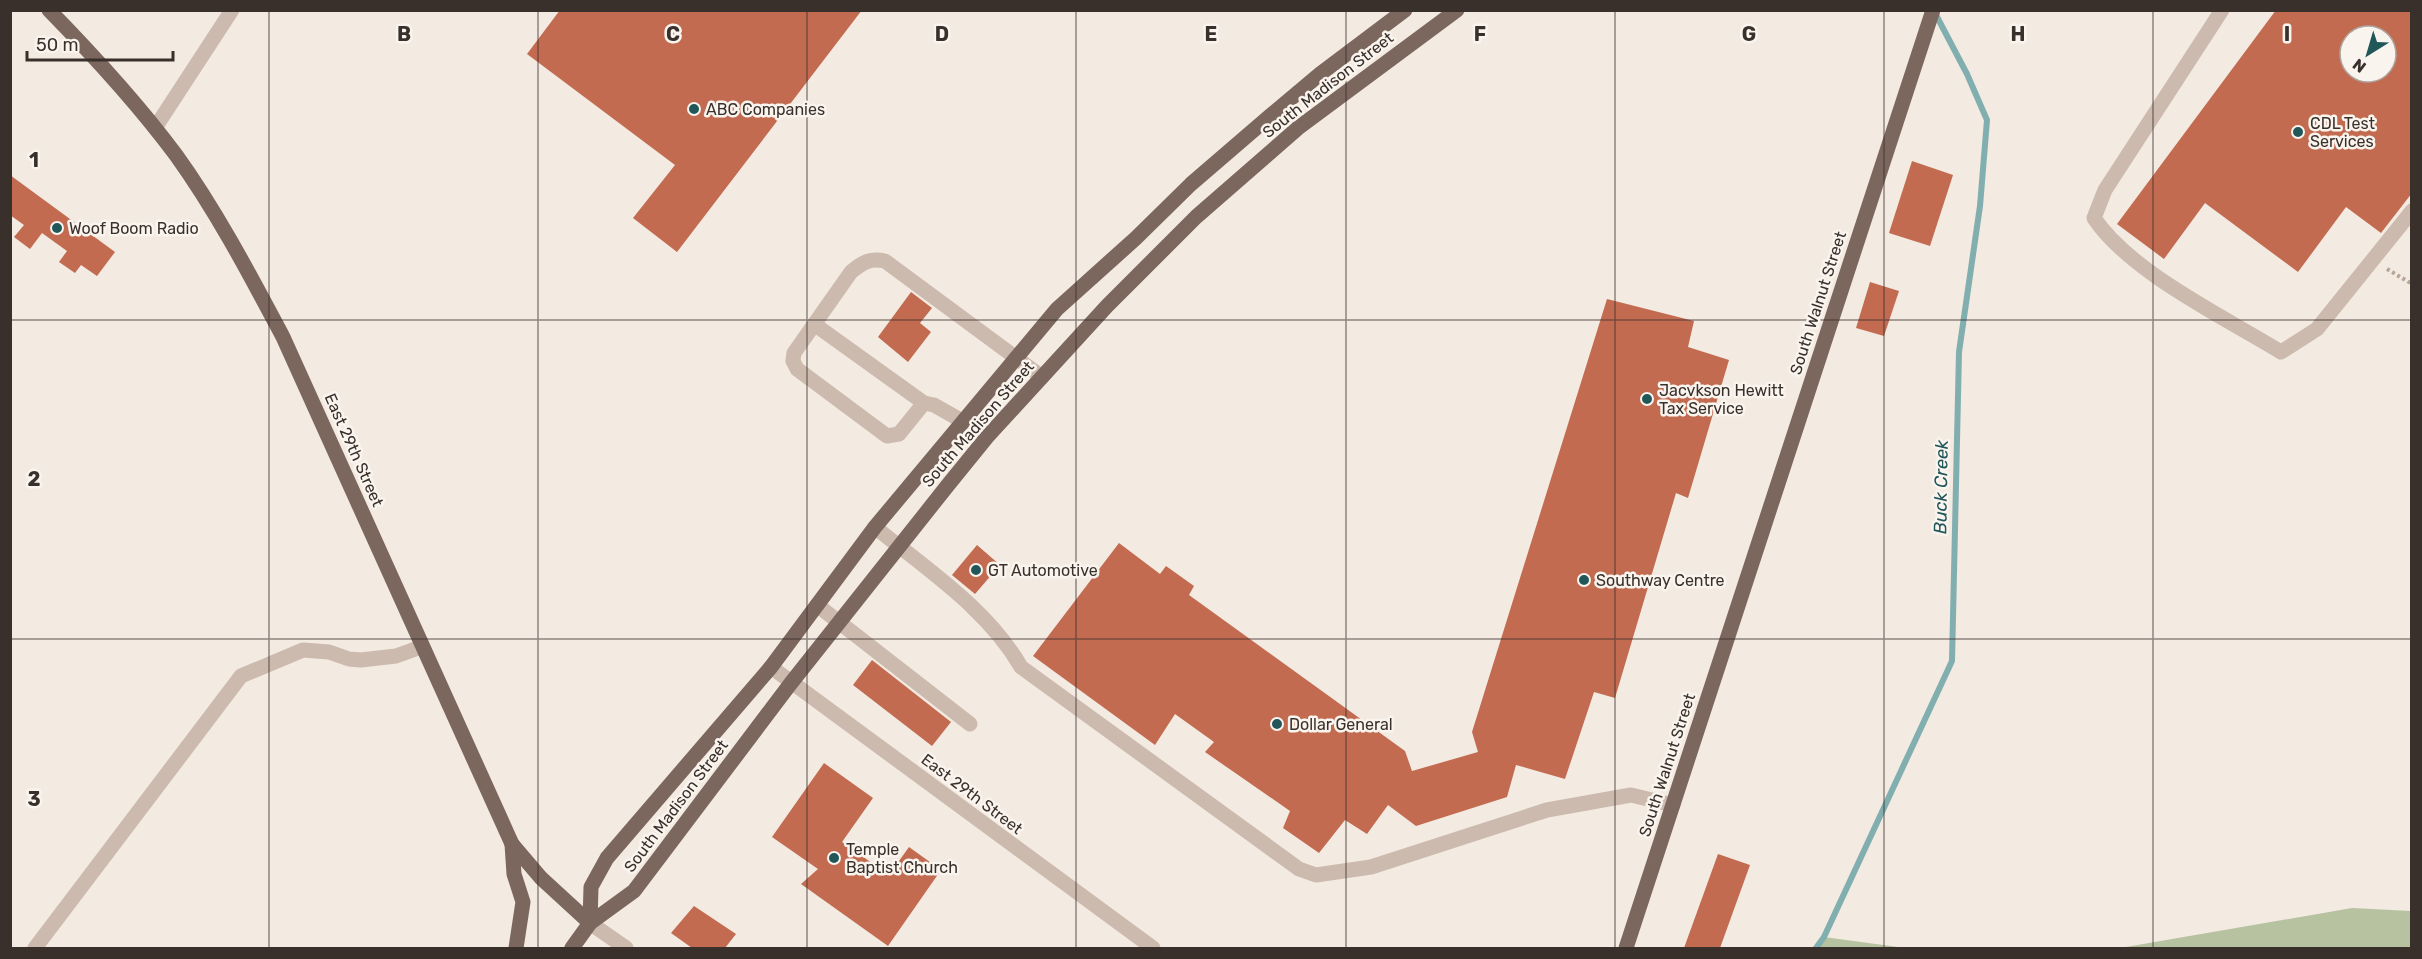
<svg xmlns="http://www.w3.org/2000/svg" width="2422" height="959" font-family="Rubik,sans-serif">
	<rect width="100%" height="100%" fill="#f3eae1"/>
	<g fill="#b7c2a1">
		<path d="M 2352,908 L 2411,911 L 2411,948 L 2120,948 Z"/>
		<path d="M 1824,937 L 1898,947 L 1904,948 L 1816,948 Z"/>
	</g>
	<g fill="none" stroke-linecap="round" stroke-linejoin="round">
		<path stroke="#81aeaf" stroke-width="6" d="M 1816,948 L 1824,937 L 1952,661 L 1959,352 L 1980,206 L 1987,120 L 1967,74 L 1935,13"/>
	</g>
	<g fill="#c26b50" fill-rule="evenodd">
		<path d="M 560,10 L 862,10 L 677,252 L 633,218 L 675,165 L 527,54 Z"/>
		<path d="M 2276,10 L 2412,10 L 2412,193 L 2381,233 L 2346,207 L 2298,272 L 2205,203 L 2164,259 L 2117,224 ZM 2350,36 L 2386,36 L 2386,72 L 2350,72 Z"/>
		<path d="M 1912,161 L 1953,175 L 1930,246 L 1889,233 Z"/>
		<path d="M 10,175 L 115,252 L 97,276 L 81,265 L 75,273 L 59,262 L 67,251 L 42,233 L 30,249 L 14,237 L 24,225 L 10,215 Z"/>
		<path d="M 1870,282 L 1899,291 L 1884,336 L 1856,328 Z"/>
		<path d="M 911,292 L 932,308 L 920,323 L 931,332 L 908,362 L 878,337 Z"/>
		<path d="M 1607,299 L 1694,321 L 1688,347 L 1729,360 L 1688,498 L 1676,493 L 1615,698 L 1594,692 L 1565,779 L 1516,765 L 1507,797 L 1416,826 L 1388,805 L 1367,834 L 1345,820 L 1319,853 L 1283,828 L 1290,811 L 1205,752 L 1214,742 L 1175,714 L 1155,745 L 1033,656 L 1119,543 L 1160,574 L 1166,566 L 1194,586 L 1189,595 L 1405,751 L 1412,771 L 1478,752 L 1472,732 Z"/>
		<path d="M 977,545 L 1000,565 L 975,594 L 952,575 Z"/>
		<path d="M 872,660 L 951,722 L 932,746 L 853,685 Z"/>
		<path d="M 824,763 L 873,798 L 842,842 L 889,875 L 909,847 L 941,870 L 888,946 L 801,884 L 818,869 L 772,837 Z"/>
		<path d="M 1718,854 L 1750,865 L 1720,948 L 1684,948 Z"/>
		<path d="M 694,906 L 736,934 L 725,948 L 692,948 L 671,933 Z"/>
	</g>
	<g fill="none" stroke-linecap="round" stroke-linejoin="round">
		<path stroke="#b7a597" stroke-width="4" stroke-dasharray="3 3" stroke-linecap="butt" d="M 2387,269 L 2412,284"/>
		<g stroke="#cbbaad" stroke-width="15">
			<path d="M 2222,10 L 2105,190 L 2094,218 C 2130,272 2224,317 2281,352 L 2317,329 L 2412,211"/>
			<path d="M 155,128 L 232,10"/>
			<path d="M 814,324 L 924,403"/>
			<path d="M 964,422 L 934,405 L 924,403 L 899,434 L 887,436 L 797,369 L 793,361 L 794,353 L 851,272 C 863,262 870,258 885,261 L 1042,377"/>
			<path d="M 875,527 C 926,569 988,609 1021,667 L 1299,869 L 1316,875 L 1371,867 L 1547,810 L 1631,795 L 1673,805"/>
			<path d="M 817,605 L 970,724"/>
			<path d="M 771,667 L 1153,948"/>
			<path d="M 590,923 L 626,948"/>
			<path d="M 35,948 L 241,676 L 303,650 L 329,652 L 349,659 L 361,660 L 396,656 L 421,647"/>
		</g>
		<g stroke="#7b675d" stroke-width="15">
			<path d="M 49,10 C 94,56 138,104 176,155 C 217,212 250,275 283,337 L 512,844 L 541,878 L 590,923"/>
			<path d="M 512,844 L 514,874 L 523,902 L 516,948"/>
			<path d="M 590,923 L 591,887 L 607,858 L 771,667 L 875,527 L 1057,309 L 1136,238 L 1191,184 L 1270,116 L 1320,74 L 1405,10"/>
			<path d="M 572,948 L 590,923 L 634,891 L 791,683 L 948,485 L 987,437 L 1107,306 L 1196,217 L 1298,128 L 1457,10"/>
			<path d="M 1626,948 L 1933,10"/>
		</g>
	</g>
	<path fill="none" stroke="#3a302b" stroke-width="1.5" stroke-opacity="0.55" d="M 269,10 L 269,948M 538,10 L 538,948M 807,10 L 807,948M 1076,10 L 1076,948M 1346,10 L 1346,948M 1615,10 L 1615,948M 1884,10 L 1884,948M 2153,10 L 2153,948M 10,320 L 2412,320M 10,639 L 2412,639"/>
	<g fill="#22575a" stroke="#faf4ee" stroke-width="2">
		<circle cx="694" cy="109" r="6"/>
		<circle cx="2298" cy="132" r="6"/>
		<circle cx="57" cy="228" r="6"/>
		<circle cx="1647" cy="399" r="6"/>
		<circle cx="976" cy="570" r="6"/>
		<circle cx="1584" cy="580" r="6"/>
		<circle cx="1277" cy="724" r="6"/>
		<circle cx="834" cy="858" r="6"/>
	</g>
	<g text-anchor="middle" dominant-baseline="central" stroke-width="5" stroke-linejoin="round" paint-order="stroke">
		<g font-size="16" fill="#3a302b" stroke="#faf4ee">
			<text transform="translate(1328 85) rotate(-38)">South Madison Street</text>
			<text transform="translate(1818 303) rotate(-72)">South Walnut Street</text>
			<text transform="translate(978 424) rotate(-49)">South Madison Street</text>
			<text transform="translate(354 450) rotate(66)">East 29th Street</text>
			<text transform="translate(1667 765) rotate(-72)">South Walnut Street</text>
			<text transform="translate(972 794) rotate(37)">East 29th Street</text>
			<text transform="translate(676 806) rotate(-53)">South Madison Street</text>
		</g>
		<g font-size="16" fill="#3a302b" stroke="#faf4ee" text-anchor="start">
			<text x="706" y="109">ABC Companies</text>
			<text x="2310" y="123">CDL Test<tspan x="2310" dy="18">Services</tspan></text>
			<text x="69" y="228">Woof Boom Radio</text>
			<text x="1659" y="390">Jacvkson Hewitt<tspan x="1659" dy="18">Tax Service</tspan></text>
			<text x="988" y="570">GT Automotive</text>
			<text x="1596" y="580">Southway Centre</text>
			<text x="1289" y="724">Dollar General</text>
			<text x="846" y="849">Temple<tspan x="846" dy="18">Baptist Church</tspan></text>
		</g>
		<g font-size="18" font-style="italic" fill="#22575a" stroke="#faf4ee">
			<text transform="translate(1941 487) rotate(-89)">Buck Creek</text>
		</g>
	</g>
	<g font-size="20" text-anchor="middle" font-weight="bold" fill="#3a302b" stroke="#faf4ee" stroke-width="5" stroke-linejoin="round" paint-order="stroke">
		<text x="404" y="41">B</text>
		<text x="673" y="41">C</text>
		<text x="942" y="41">D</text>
		<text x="1211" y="41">E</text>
		<text x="1480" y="41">F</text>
		<text x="1749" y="41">G</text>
		<text x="2018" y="41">H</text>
		<text x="2287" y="41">I</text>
		<text x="34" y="167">1</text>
		<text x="34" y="486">2</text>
		<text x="34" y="806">3</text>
	</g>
	<rect width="2422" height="959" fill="none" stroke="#3a302b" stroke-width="24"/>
	<g transform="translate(2368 54) rotate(217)"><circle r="28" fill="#faf4ee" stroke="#ada6a0" stroke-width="1.5"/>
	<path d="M0-4.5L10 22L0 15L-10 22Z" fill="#22575a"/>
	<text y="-9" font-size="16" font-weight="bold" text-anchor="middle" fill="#3a302b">N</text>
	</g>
	<path d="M27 51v9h146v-9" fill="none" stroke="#3a302b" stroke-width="3"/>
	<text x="36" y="51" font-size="18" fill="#3a302b" stroke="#faf4ee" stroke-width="4.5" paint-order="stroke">50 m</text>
</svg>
